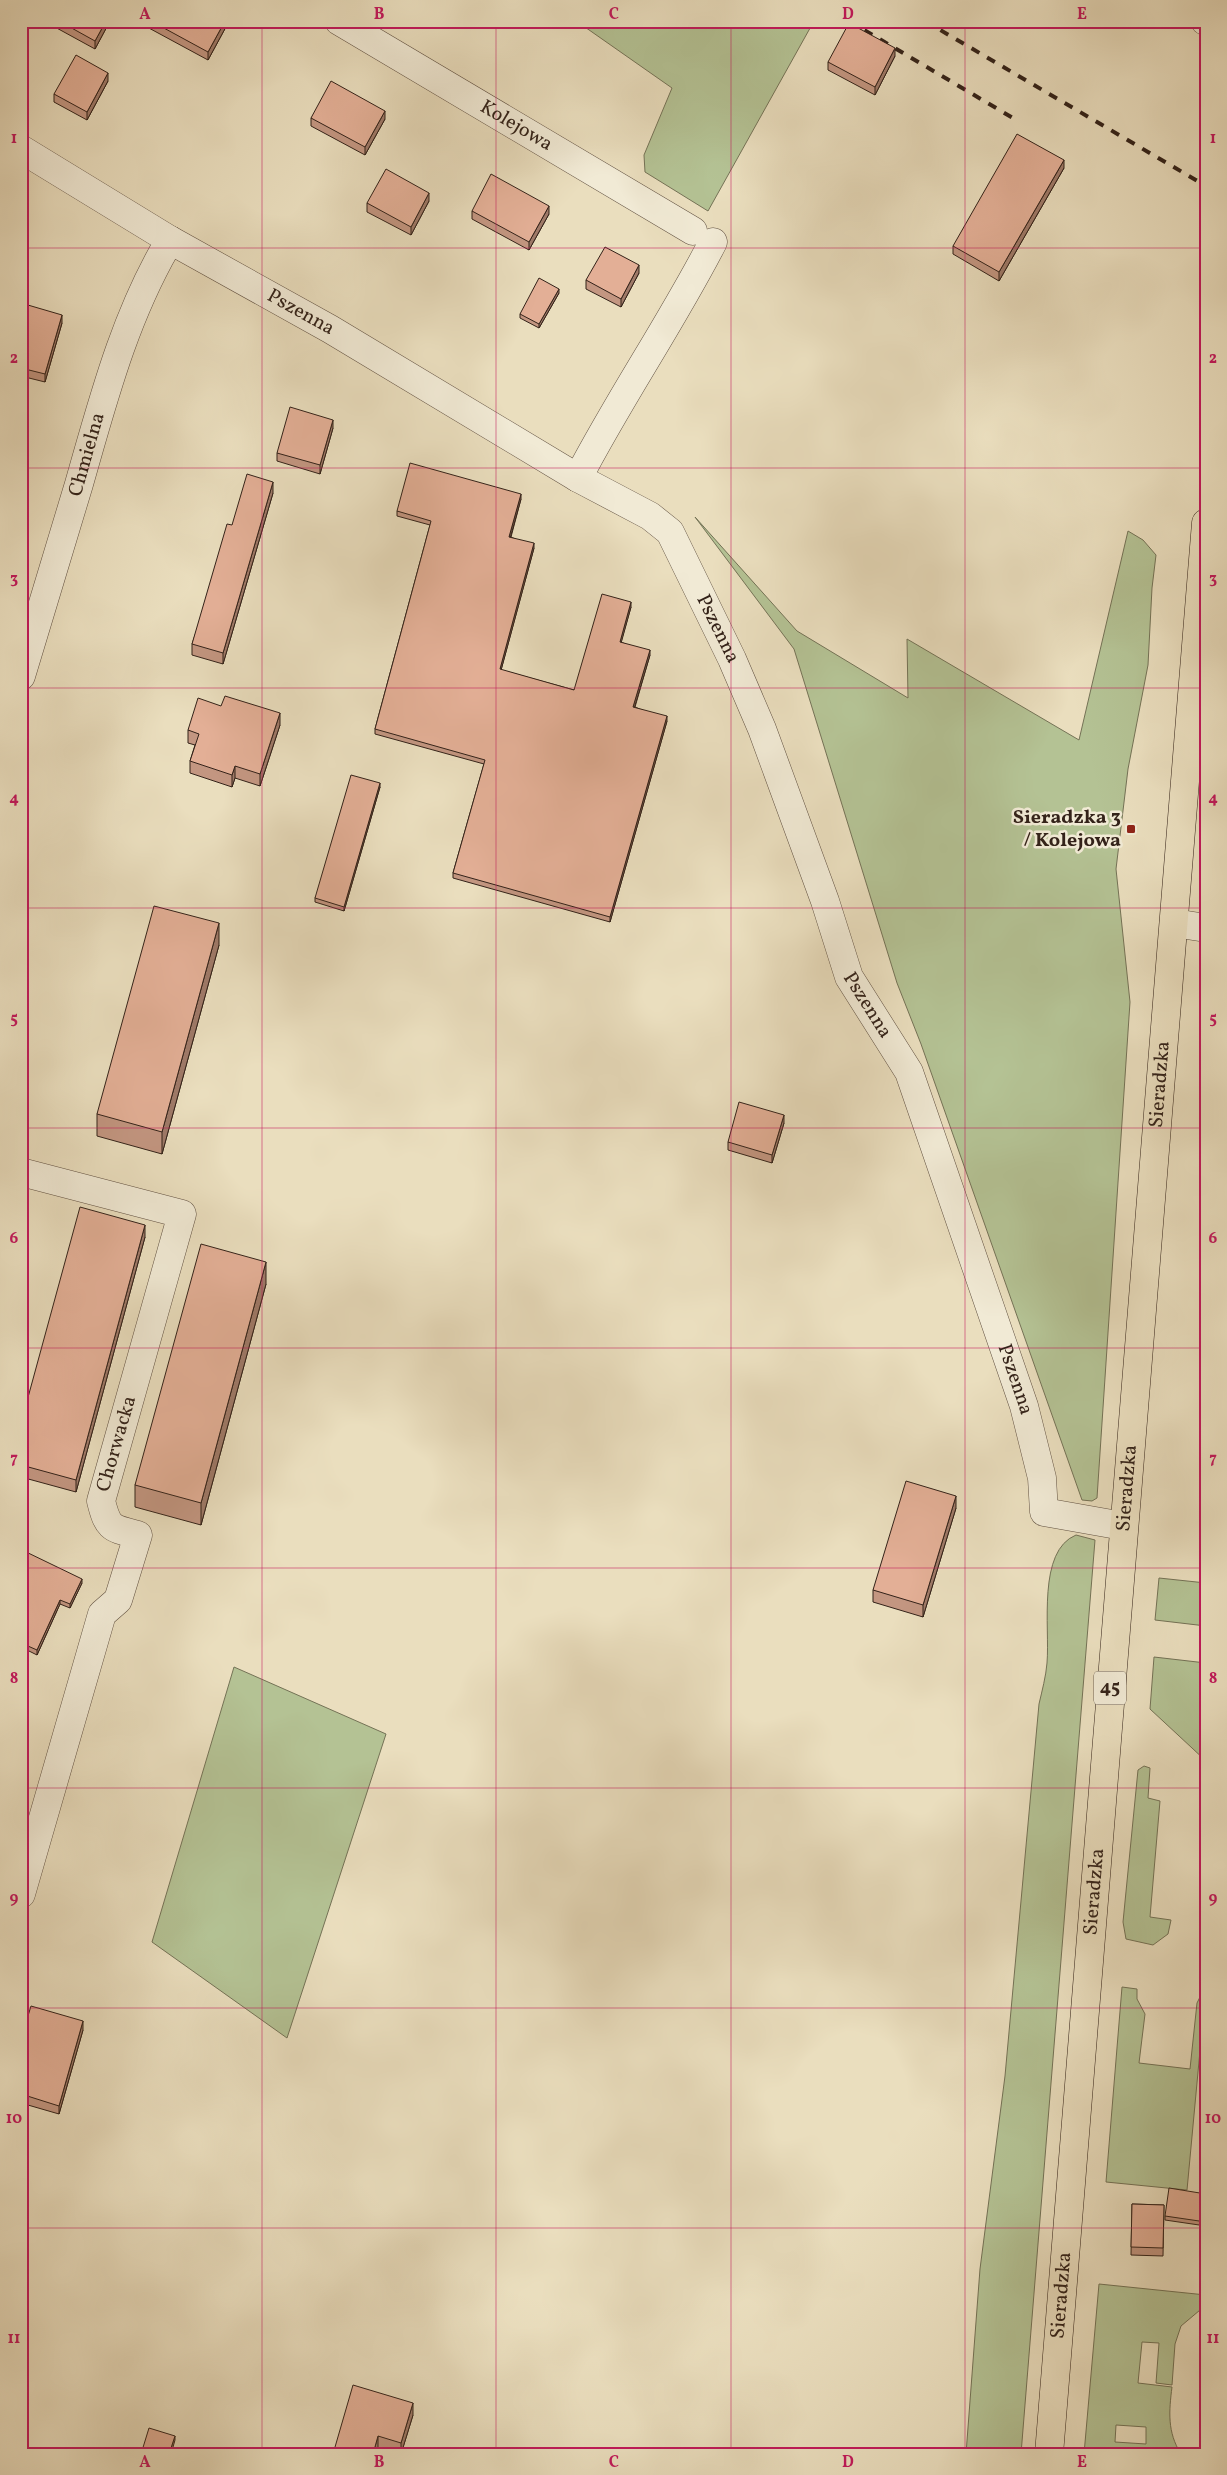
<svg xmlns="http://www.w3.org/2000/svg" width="1227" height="2475" font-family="Vollkorn,serif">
	<rect width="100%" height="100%" fill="#eadebe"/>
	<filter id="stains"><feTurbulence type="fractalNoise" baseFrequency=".004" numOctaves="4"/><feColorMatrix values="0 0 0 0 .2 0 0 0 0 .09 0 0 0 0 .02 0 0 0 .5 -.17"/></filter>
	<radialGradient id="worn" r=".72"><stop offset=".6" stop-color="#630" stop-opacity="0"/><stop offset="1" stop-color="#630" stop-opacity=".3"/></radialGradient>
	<g fill="#b4c294" stroke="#747256" fill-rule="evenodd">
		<path d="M 582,21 L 814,21 L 708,211 L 645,172 L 644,155 L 672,88 L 582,25 Z"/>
		<path d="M 695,517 L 797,631 L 908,698 L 907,639 L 1079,740 L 1128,531 L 1143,540 L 1156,555 L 1152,588 L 1148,665 L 1128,769 L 1116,869 L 1130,1002 L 1097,1498 L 1092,1501 L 1082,1500 L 921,1044 L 897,983 L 794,649 Z"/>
		<path d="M 1076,1535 L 1095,1540 L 1021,2454 L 966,2454 L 980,2269 L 1005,2076 L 1039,1704 C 1042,1691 1046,1676 1047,1663 C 1050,1627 1037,1551 1076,1535 Z"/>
		<path d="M 1159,1578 L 1206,1583 L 1206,1626 L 1155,1620 Z"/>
		<path d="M 1154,1657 L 1206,1663 L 1206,1761 L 1150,1709 Z"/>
		<path d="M 234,1667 L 386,1734 L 287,2038 L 152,1942 Z"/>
		<path d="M 1144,1766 L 1150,1768 L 1148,1798 L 1160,1801 L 1150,1917 L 1171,1920 L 1168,1934 L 1153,1945 L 1126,1939 L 1123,1922 L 1138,1770 Z"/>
		<path d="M 1122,1987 L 1137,1989 L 1137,1999 L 1145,2014 L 1139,2063 L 1190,2069 L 1197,2003 L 1200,1997 L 1205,1997 L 1187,2190 L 1106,2182 Z"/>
		<path d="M 1099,2284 L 1206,2295 L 1206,2305 L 1181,2326 L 1175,2344 L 1172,2385 L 1156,2383 L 1159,2343 L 1142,2342 L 1138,2383 L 1172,2387 C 1169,2411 1167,2432 1181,2454 L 1084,2454 ZM 1116,2425 L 1146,2427 L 1146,2444 L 1115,2442 Z"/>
	</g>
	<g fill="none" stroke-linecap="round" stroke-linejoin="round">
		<defs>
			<g id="minor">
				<path id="s1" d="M 339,21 L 693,231"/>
				<path d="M 1205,21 L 1206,21"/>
				<path id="s2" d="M 21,149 L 170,240 L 330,329 L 578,478 L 650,516 L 670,532 L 732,659 L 762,729 L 825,901 L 849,977 L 909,1072 L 1024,1406 L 1042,1478 L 1044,1512 L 1123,1526"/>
				<path d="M 578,478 C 620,397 672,322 713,242"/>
				<path id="s3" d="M 21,676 C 40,612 60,548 79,484 C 103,400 125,315 170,240"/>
				<path d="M 1174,923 L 1206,928"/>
				<path d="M 21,1172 L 182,1214 L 101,1501 C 108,1529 111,1528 138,1535 L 118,1600 L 102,1614 L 21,1894"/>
			</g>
			<g id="major">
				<path id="s4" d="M 1049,2454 L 1206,523"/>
			</g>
		</defs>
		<use href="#minor" stroke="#615142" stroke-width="29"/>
		<use href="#major" stroke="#332219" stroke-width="29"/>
		<use href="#minor" stroke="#f1ead5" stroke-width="28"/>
		<use href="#major" stroke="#eadebe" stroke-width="28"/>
		<g stroke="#332219" stroke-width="4" stroke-dasharray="9 9" stroke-linecap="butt">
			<path d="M 849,21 L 1018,121"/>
			<path d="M 925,21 L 1206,186"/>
		</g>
	</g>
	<g fill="#c39681" stroke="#332219">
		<path d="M 53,21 L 110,21 L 95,49 L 53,26 Z"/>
		<path d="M 147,21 L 227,21 L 227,25 L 208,60 L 147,27 Z"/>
		<path d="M 895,56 L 875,95 L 828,70 L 828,62 Z"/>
		<path d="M 108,81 L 87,120 L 54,102 L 54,94 Z"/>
		<path d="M 311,118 L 385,119 L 365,155 L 311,126 Z"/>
		<path d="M 1064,168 L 999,281 L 953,254 L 953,246 Z"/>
		<path d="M 429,201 L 411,235 L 367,212 L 367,203 Z"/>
		<path d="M 472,211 L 549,214 L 529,250 L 472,219 Z"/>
		<path d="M 639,273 L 621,307 L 586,289 L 586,280 Z"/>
		<path d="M 559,293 L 539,328 L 520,318 L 520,314 Z"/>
		<path d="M 21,303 L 62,323 L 45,382 L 21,376 Z"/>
		<path d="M 333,428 L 320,474 L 277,461 L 277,453 Z"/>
		<path d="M 273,493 L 223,664 L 192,655 L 192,644 L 232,525 Z"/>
		<path d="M 521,499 L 511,537 L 534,548 L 501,670 L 574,690 L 631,607 L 621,642 L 650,655 L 635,707 L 667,721 L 610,922 L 453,878 L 453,873 L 484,764 L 375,734 L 375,729 L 430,525 L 397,516 L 397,511 Z"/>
		<path d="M 280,725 L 260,786 L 235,778 L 232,787 L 190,773 L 190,761 L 195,745 L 188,743 L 188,730 Z"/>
		<path d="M 380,787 L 344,911 L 315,902 L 315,898 Z"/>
		<path d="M 219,945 L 162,1154 L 97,1136 L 97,1114 Z"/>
		<path d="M 784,1123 L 772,1163 L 728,1150 L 728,1142 Z"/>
		<path d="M 145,1237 L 76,1492 L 21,1477 L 21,1423 Z"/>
		<path d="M 266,1284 L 201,1525 L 135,1507 L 135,1485 Z"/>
		<path d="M 956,1508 L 923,1617 L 873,1602 L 873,1590 Z"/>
		<path d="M 21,1552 L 82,1583 L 70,1608 L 60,1604 L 37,1655 L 21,1647 Z"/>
		<path d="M 83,2030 L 59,2114 L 21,2103 L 21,2039 Z"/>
		<path d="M 1206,2194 L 1206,2226 L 1165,2220 L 1165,2216 Z"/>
		<path d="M 1132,2204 L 1164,2205 L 1163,2256 L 1131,2255 Z"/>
		<path d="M 413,2415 L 401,2454 L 396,2454 L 378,2448 L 333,2454 Z"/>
	</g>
	<g fill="#9f7a69" stroke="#332219">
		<path d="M 106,21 L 110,21 L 95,49 L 95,41 Z"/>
		<path d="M 225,21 L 227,21 L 227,25 L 208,60 L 208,52 Z"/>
		<path d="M 895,48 L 895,56 L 875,95 L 875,87 Z"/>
		<path d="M 108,73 L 108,81 L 87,120 L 87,112 Z"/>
		<path d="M 385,111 L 385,119 L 365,155 L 365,147 Z"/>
		<path d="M 1064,160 L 1064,168 L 999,281 L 999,272 Z"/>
		<path d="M 429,193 L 429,201 L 411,235 L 411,227 Z"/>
		<path d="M 549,206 L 549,214 L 529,250 L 529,242 Z"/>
		<path d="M 639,265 L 639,273 L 621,307 L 621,299 Z"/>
		<path d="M 559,289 L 559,293 L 539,328 L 539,324 Z"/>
		<path d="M 62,315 L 62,323 L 45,382 L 45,374 Z"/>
		<path d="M 333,420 L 333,428 L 320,474 L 320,465 Z"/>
		<path d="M 273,482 L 273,493 L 223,664 L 223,653 Z"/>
		<path d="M 521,494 L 521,499 L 509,542 L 509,537 Z"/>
		<path d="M 534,543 L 534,548 L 500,674 L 500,669 Z"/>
		<path d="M 631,602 L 631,607 L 620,647 L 620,642 Z"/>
		<path d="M 650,650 L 650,655 L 633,712 L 633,707 Z"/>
		<path d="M 280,713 L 280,725 L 260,786 L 260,774 Z"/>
		<path d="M 667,716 L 667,721 L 610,922 L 610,917 Z"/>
		<path d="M 235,766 L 235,778 L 232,787 L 232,775 Z"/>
		<path d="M 380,783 L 380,787 L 344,911 L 344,907 Z"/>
		<path d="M 219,923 L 219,945 L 162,1154 L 162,1132 Z"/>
		<path d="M 784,1115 L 784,1123 L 772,1163 L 772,1155 Z"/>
		<path d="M 145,1225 L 145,1237 L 76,1492 L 76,1480 Z"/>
		<path d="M 266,1262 L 266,1284 L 201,1525 L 201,1503 Z"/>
		<path d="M 956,1496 L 956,1508 L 923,1617 L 923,1605 Z"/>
		<path d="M 82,1579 L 82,1583 L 70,1608 L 70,1604 Z"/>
		<path d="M 60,1600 L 60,1604 L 37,1655 L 37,1650 Z"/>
		<path d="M 83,2021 L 83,2030 L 59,2114 L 59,2106 Z"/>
		<path d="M 413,2403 L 413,2415 L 401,2454 L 401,2443 Z"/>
		<path d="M 175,2436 L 175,2440 L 171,2454 L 169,2454 Z"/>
		<path d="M 378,2436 L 378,2448 L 376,2454 L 373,2454 Z"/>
	</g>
	<g fill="#e3af96" stroke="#332219">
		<path d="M 59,21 L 106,21 L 95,41 Z"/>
		<path d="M 151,21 L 225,21 L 208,52 Z"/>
		<path d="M 849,23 L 895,48 L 875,87 L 828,62 Z"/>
		<path d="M 76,55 L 108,73 L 87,112 L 54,94 Z"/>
		<path d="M 331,81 L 385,111 L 365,147 L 311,118 Z"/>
		<path d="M 1017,134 L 1064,160 L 999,272 L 953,246 Z"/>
		<path d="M 386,169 L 429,193 L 411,227 L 367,203 Z"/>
		<path d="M 491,174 L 549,206 L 529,242 L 472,211 Z"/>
		<path d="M 605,247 L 639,265 L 621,299 L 586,280 Z"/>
		<path d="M 539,278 L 559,289 L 539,324 L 520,314 Z"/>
		<path d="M 21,303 L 62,315 L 45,374 L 21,368 Z"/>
		<path d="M 290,407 L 333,420 L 320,465 L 277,453 Z"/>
		<path d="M 410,463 L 521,494 L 509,537 L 534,543 L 500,669 L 574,690 L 602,594 L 631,602 L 620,642 L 650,650 L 633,707 L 667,716 L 610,917 L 453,873 L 485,760 L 375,729 L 431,521 L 397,511 Z"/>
		<path d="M 247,474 L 273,482 L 223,653 L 192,644 L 227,524 L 232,525 Z"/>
		<path d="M 225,696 L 280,713 L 260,774 L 235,766 L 232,775 L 190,761 L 199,734 L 188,730 L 198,698 L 221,706 Z"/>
		<path d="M 351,775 L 380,783 L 344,907 L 315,898 Z"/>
		<path d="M 154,906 L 219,923 L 162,1132 L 97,1114 Z"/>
		<path d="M 739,1102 L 784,1115 L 772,1155 L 728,1142 Z"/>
		<path d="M 80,1207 L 145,1225 L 76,1480 L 21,1465 L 21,1423 Z"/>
		<path d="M 201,1244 L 266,1262 L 201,1503 L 135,1485 Z"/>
		<path d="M 906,1481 L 956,1496 L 923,1605 L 873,1590 Z"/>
		<path d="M 22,1550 L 82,1579 L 70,1604 L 60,1600 L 37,1650 L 21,1643 Z"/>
		<path d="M 31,2006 L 83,2021 L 59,2106 L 21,2094 L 21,2039 Z"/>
		<path d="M 1169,2188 L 1206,2194 L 1206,2222 L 1165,2216 Z"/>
		<path d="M 1132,2204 L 1164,2205 L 1163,2248 L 1131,2247 Z"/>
		<path d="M 353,2385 L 413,2403 L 401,2443 L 378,2436 L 373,2454 L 333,2454 Z"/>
		<path d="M 149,2428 L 175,2436 L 169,2454 L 141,2454 Z"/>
		<path d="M 41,2451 L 51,2454 L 40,2454 Z"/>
	</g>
	<path fill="none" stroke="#c2185b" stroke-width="1" stroke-opacity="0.55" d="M 262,21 L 262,2454M 496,21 L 496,2454M 731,21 L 731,2454M 965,21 L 965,2454M 21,248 L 1206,248M 21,468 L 1206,468M 21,688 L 1206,688M 21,908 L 1206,908M 21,1128 L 1206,1128M 21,1348 L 1206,1348M 21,1568 L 1206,1568M 21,1788 L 1206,1788M 21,2008 L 1206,2008M 21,2228 L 1206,2228"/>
	<rect fill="#8f2418" stroke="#f1ead5" stroke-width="2" x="1126" y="824" width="10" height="10" rx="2.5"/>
	<g text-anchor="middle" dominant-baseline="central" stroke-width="5" stroke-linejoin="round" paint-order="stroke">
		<rect fill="#f1ead5" stroke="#6c5e51" stroke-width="1" x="1094" y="1671.5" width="32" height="33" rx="4"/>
		<g font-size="19" font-weight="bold" fill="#332219">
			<text x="1110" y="1688">45</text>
		</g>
		<g font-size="20" fill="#332219" stroke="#f1ead5">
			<text stroke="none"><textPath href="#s1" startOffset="206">Kolejowa</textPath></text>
			<text stroke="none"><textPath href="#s2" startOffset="324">Pszenna</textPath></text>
			<text stroke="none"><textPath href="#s3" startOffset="231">Chmielna</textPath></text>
			<text stroke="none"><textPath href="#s2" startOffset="862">Pszenna</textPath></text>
			<text stroke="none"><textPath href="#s2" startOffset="1268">Pszenna</textPath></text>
			<text stroke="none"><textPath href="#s4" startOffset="1374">Sieradzka</textPath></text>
			<text stroke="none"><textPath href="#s2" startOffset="1672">Pszenna</textPath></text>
			<text transform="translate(117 1444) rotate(-74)">Chorwacka</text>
			<text stroke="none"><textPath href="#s4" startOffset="969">Sieradzka</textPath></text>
			<text stroke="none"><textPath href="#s4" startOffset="564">Sieradzka</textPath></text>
			<text stroke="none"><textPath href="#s4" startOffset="159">Sieradzka</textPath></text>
		</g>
		<g font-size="20" font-weight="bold" fill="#332219" stroke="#f1ead5" text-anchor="end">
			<text x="1121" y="818">Sieradzka 3<tspan x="1121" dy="23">/ Kolejowa</tspan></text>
		</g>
	</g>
	<rect width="1227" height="2475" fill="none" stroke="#eadebe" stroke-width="55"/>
	<rect x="28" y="28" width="1172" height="2420" fill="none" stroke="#c2185b" stroke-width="2"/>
	<g font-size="16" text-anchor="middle" font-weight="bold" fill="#c2185b">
		<text x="145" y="19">A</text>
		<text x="379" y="19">B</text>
		<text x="614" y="19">C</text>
		<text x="848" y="19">D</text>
		<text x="1082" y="19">E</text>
		<text x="14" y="143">1</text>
		<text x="1213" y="143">1</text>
		<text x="14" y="363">2</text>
		<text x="1213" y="363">2</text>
		<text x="14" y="583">3</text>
		<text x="1213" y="583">3</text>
		<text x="14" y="803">4</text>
		<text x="1213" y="803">4</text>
		<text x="14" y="1023">5</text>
		<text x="1213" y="1023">5</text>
		<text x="14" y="1243">6</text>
		<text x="1213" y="1243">6</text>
		<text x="14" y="1463">7</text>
		<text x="1213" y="1463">7</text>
		<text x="14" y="1683">8</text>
		<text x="1213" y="1683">8</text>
		<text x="14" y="1903">9</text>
		<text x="1213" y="1903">9</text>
		<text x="14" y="2123">10</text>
		<text x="1213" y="2123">10</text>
		<text x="14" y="2343">11</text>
		<text x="1213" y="2343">11</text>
		<text x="145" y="2467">A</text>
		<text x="379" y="2467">B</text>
		<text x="614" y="2467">C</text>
		<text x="848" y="2467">D</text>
		<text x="1082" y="2467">E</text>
	</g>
	<rect width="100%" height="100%" filter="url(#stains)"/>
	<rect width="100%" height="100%" fill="url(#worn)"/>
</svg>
